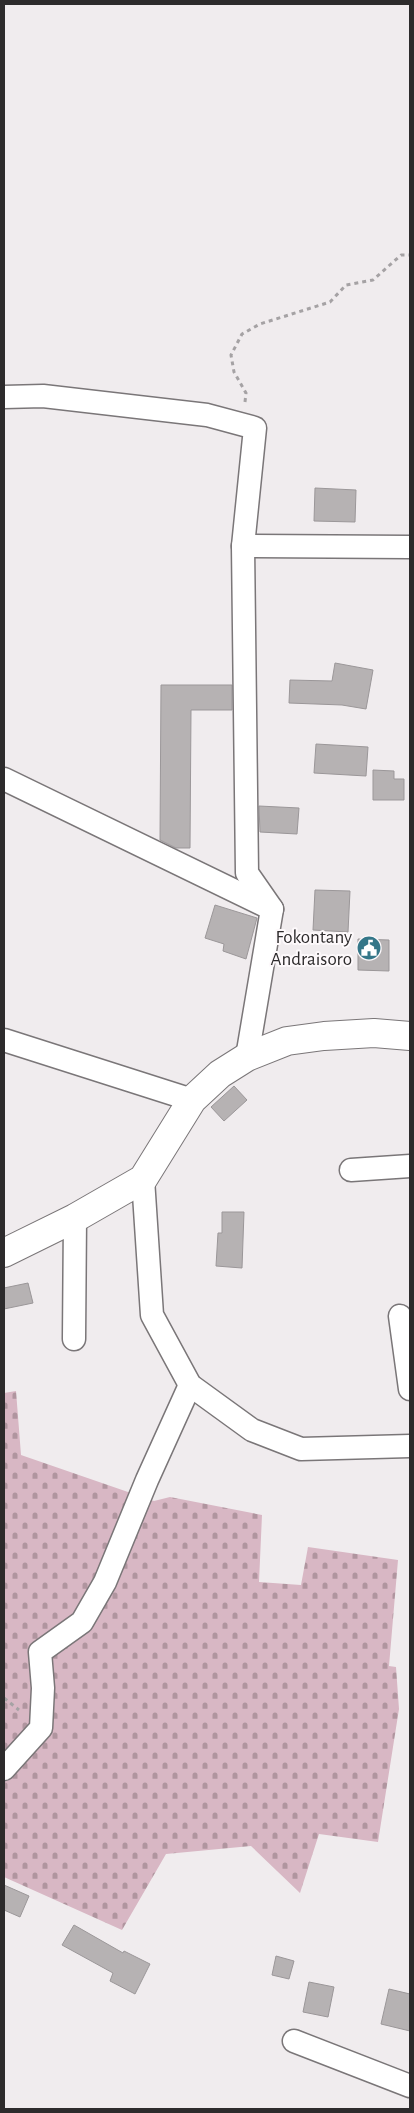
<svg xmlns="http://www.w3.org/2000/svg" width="414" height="2113" font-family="'Alegreya Sans',sans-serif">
	<defs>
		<pattern id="cemetery-stones" width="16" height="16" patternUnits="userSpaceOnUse" patternTransform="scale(1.25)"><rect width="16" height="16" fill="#d8b7c4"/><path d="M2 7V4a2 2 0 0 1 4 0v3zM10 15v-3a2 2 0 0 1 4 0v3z" fill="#b0959f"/></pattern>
	</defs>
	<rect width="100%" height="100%" fill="#f0ecee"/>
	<path fill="url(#cemetery-stones)" d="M 16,1391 L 21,1455 L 154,1501 L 170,1497 L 262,1515 L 259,1582 L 301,1585 L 308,1547 L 398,1560 L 389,1666 L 396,1667 L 399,1709 L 378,1842 L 319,1834 L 300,1893 L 251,1846 L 166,1854 L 122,1930 L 4,1877 L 4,1393 Z"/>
	<g fill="#b6b2b3" stroke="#9b9799">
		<path d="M 315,488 L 356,490 L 355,522 L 314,521 Z"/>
		<path d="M 335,663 L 373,670 L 366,709 L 342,705 L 289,703 L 290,680 L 332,681 Z"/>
		<path d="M 161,685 L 232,685 L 232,710 L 191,710 L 190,848 L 176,848 L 160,840 Z"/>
		<path d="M 316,744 L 368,747 L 366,776 L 314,773 Z"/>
		<path d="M 373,770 L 394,771 L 394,779 L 404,779 L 404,800 L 373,800 Z"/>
		<path d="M 259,806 L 299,808 L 297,834 L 260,832 Z"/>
		<path d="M 315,890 L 350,891 L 348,932 L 313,930 Z"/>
		<path d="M 215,905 L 257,918 L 246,959 L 223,951 L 224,944 L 205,938 Z"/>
		<path d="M 358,939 L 389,940 L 389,971 L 358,970 Z"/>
		<path d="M 234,1086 L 247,1100 L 224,1121 L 211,1107 Z"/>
		<path d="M 222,1212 L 244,1212 L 242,1268 L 216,1266 L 218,1233 L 222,1233 Z"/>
		<path d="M 28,1283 L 33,1303 L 4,1309 L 4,1288 Z"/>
		<path d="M 4,1885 L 29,1896 L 20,1917 L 4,1910 Z"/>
		<path d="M 74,1925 L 123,1953 L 124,1951 L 150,1964 L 135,1994 L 110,1981 L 113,1973 L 62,1945 Z"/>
		<path d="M 276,1956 L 294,1961 L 289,1979 L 272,1975 Z"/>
		<path d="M 309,1982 L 334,1987 L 328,2017 L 303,2012 Z"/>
		<path d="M 389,1989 L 410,1994 L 410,2031 L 381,2024 Z"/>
	</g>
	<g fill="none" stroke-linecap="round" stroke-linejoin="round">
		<defs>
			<g id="street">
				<path d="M 4,397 L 43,396 L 207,415 L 255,428 L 243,546 L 247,873 L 272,909"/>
				<path d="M 243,546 L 410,547"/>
				<path d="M 4,779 L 272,909 L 247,1057"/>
				<path d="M 4,1040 L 192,1100"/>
				<path d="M 351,1170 L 410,1166"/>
				<path d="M 143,1179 L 152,1315 L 190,1385 L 252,1430 L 301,1449 L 410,1446"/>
				<path d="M 400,1316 L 410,1389"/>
				<path d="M 74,1339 L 75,1218"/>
				<path d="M 4,1769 L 41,1728 L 43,1688 L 40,1652 L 82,1622 L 105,1582 L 147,1480 L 190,1385"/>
				<path d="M 294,2041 L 410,2086"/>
			</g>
			<path id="secondary" d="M 4,1253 L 75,1218 L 143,1179 L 192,1100 L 220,1074 L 247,1057 L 287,1041 L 324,1036 L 374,1033 L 410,1036"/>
		</defs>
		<use href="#street" stroke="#7a7678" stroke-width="25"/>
		<use href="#secondary" stroke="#7a7678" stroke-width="30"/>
		<g stroke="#a5a2a4" stroke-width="3" stroke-dasharray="4 4" stroke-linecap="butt">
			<path d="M 245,402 L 246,393 L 234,372 L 231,355 L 242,334 L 260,324 L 330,302 L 346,285 L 373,280 L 401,255 L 410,255"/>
			<path d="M 4,1698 L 19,1710"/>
		</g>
		<use href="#street" stroke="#fff" stroke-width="22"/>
		<use href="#secondary" stroke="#fff" stroke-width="28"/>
	</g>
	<defs>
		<symbol id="civic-disc" viewBox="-11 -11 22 22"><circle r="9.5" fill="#347688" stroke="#fdf9fb"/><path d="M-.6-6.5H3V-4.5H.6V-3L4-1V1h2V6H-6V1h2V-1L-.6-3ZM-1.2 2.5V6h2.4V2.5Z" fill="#fff"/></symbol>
	</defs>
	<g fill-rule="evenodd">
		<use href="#civic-disc" x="355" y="934" width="28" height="28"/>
	</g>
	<g text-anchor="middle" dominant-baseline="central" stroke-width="4" stroke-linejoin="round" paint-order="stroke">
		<g font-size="19" fill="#2d2b2c" stroke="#fdf9fb" text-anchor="end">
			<text x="352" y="937">Fokontany<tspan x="352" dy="22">Andraisoro</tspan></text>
		</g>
	</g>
	<rect width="414" height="2113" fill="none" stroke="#2d2b2c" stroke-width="10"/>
</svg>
